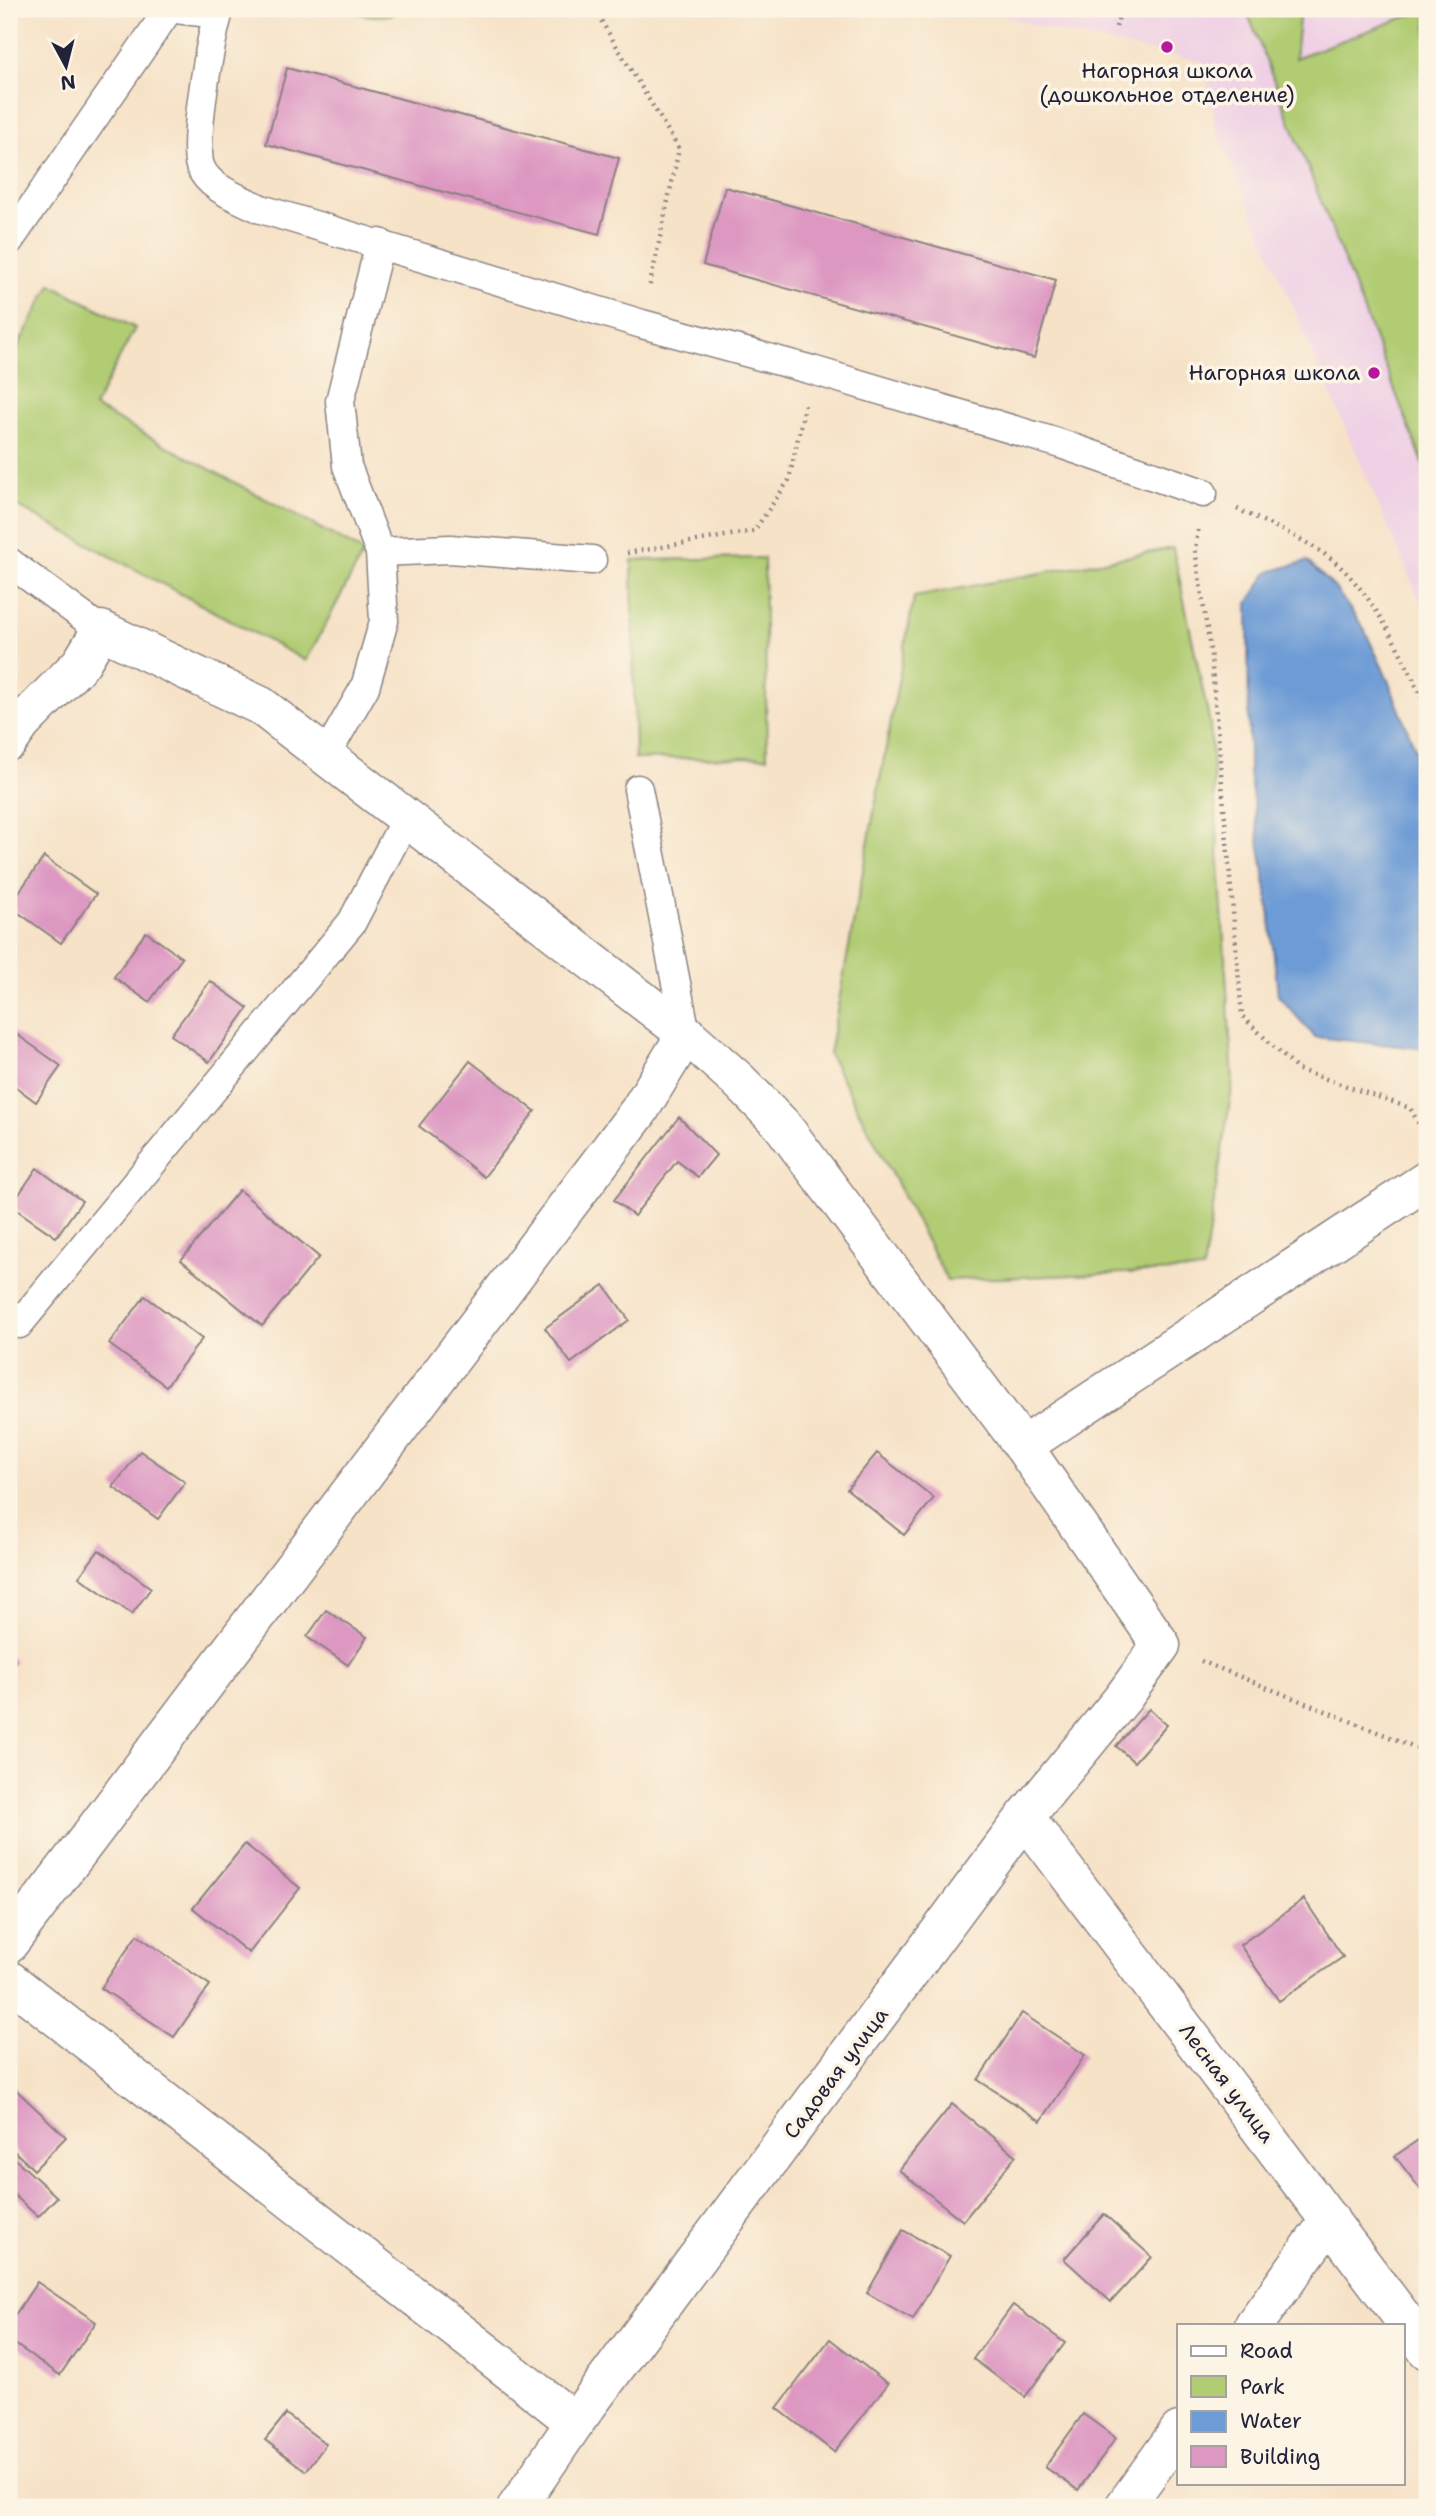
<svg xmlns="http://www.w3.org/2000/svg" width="1436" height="2516" font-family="'Shantell Sans',sans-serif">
	<rect width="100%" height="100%" fill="#fcf5e5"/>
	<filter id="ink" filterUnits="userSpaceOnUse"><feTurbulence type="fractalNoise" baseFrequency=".0143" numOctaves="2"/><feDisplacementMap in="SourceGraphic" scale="14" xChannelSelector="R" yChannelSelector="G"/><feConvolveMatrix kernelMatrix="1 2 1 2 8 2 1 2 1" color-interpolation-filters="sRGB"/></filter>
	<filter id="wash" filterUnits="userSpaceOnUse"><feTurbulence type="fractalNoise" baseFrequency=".00686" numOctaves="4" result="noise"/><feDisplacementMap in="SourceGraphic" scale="28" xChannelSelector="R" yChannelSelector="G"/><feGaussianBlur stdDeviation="1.57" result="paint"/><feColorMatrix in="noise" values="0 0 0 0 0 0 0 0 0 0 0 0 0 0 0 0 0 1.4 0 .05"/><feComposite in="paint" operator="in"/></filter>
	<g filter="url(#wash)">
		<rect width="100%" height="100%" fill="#f6e2c7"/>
		<path fill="#efd0e5" d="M 981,9 L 1427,9 L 1427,617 L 1216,129 L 1204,62 L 1058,32 Z"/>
		<g fill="#b1cc73" stroke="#6a7757" stroke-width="2">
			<path d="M 347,9 L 404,9 C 386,20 366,17 347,9 Z"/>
			<path d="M 1246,9 L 1300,9 L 1295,58 L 1427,9 L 1427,473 Z"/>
			<path d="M 51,284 L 135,328 L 94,407 L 364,552 L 306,661 L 9,502 L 9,363 Z"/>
			<path d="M 1173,548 L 1210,724 L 1233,1082 L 1203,1270 L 947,1280 L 829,1054 L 914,597 Z"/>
			<path d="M 764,558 L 767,757 L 635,759 L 632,560 Z"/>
		</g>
		<path fill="#6d9bd5" stroke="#485e88" stroke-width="2" d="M 1307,561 L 1334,587 L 1363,627 L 1386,675 L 1427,779 L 1427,1049 L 1315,1037 L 1278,995 L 1268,900 L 1249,773 L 1248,603 L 1268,572 Z"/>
		<g id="blocks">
			<g fill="#dd98c2">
				<path d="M 287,68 L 619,158 L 599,234 L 266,144 Z"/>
				<path d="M 725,187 L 1056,280 L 1034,358 L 703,265 Z"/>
				<path d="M 44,857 L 96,894 L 61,943 L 9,906 Z"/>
				<path d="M 146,932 L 182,958 L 149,1002 L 114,977 Z"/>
				<path d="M 210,981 L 248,1008 L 209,1062 L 171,1035 Z"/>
				<path d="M 12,1031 L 61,1066 L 36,1102 L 9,1082 L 9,1036 Z"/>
				<path d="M 470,1061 L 535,1111 L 484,1177 L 419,1126 Z"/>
				<path d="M 679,1117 L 716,1155 L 698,1177 L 677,1161 L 634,1216 L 614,1200 Z"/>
				<path d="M 37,1168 L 82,1201 L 56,1237 L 11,1206 Z"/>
				<path d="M 239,1190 L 319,1257 L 262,1326 L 181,1260 Z"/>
				<path d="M 604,1285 L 629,1320 L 571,1363 L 545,1328 Z"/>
				<path d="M 145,1296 L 202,1339 L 166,1386 L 109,1344 Z"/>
				<path d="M 140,1451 L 185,1482 L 158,1519 L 113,1487 Z"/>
				<path d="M 877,1453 L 934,1498 L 904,1535 L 847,1489 Z"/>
				<path d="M 99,1550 L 151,1588 L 132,1614 L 79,1577 Z"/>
				<path d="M 326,1610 L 367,1637 L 348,1665 L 307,1637 Z"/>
				<path d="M 9,1656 L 15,1661 L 9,1670 Z"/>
				<path d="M 1149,1709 L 1167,1725 L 1134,1762 L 1116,1746 Z"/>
				<path d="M 245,1844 L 300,1888 L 249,1953 L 193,1908 Z"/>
				<path d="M 1304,1899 L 1343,1957 L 1279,2001 L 1240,1945 Z"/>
				<path d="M 137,1935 L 210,1985 L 174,2037 L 101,1988 Z"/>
				<path d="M 1022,2013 L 1085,2055 L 1041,2121 L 978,2080 Z"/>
				<path d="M 11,2085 L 66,2137 L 34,2170 L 9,2146 Z"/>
				<path d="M 952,2104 L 1016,2156 L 963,2221 L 899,2170 Z"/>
				<path d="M 1427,2134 L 1427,2198 L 1395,2156 Z"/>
				<path d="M 14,2158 L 57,2197 L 38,2217 L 9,2190 L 9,2163 Z"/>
				<path d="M 1104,2214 L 1152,2257 L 1111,2302 L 1064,2259 Z"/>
				<path d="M 903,2230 L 950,2256 L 913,2319 L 867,2293 Z"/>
				<path d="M 37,2282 L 96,2322 L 60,2375 L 9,2340 L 9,2324 Z"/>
				<path d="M 1013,2305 L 1065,2343 L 1025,2397 L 973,2359 Z"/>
				<path d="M 830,2339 L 888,2384 L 834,2452 L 777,2408 Z"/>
				<path d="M 286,2414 L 326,2444 L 306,2471 L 265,2440 Z"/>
				<path d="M 1083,2414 L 1116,2438 L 1078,2490 L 1045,2467 Z"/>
				<path d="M 1415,2499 L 1427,2507 L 1409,2507 Z"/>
			</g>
		</g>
	</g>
	<g filter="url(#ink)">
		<use href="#blocks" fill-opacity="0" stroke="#8c8281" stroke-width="2"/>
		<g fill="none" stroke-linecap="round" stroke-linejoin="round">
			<defs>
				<g id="service">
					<path d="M 176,9 L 218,14"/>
					<path d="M 220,9 C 211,33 192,143 200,166 C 208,189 242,199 261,209 L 642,324 L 812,370 L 1058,443 L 1203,493"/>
					<path d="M 9,241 L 169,9"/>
					<path d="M 380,243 L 340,401 L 347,466 L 380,552 L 450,549 L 592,560"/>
					<path d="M 9,562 L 101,630"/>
					<path d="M 326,755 L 365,687 L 384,621 L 380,552"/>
					<path d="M 638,789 L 686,1034"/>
					<path d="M 19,1324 L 352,922 L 406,818"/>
				</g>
				<g id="minor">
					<path d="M 9,741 L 22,723 L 81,663 L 101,630 L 261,706 L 686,1034 L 739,1081 L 782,1125 L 1023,1446 L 1161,1645 L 1123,1698 L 1025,1817 L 575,2422 L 517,2507"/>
					<path d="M 1023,1446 L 1427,1180"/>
					<path d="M 1025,1817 L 1427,2350"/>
					<path d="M 9,1943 L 639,1111 L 686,1034"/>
					<path d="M 9,1980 L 575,2422"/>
					<path d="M 1254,2325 L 1330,2220"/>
					<path d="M 1124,2507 L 1179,2431"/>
				</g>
			</defs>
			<use href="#service" stroke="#8c8281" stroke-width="31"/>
			<use href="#minor" stroke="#8c8281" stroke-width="41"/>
			<g stroke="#8c8281" stroke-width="4.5" stroke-dasharray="2 5" stroke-linecap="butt">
				<path d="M 594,9 L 679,149 L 649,289"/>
				<path d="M 1116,27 L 1121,9"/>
				<path d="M 1237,509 C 1276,528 1324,545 1352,579 C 1386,617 1406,664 1427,709"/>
				<path d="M 1198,530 L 1195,549 L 1211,656 L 1242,1016 L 1297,1069 L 1410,1108 L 1427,1138"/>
				<path d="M 627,553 L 754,531 L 789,480 L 805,405"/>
				<path d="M 1201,1661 L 1427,1752"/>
			</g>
			<use href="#service" stroke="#fff" stroke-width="28"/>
			<use href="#minor" stroke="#fff" stroke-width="38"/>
		</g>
	</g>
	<g fill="#b5179e" stroke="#fcf5e5" stroke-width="2.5">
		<circle cx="1167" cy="47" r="7"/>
		<circle cx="1374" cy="373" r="7"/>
	</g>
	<g text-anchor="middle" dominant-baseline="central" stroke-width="7" stroke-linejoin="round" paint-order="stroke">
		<g font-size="21" fill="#22223b" stroke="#fcf5e5">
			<text x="1167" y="71">Нагорная школа<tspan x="1167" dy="24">(дошкольное отделение)</tspan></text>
			<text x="1360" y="373" text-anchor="end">Нагорная школа</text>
		</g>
		<g font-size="21" fill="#22223b" stroke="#fcf5e5">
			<text transform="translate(836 2073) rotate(-53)">Садовая улица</text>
			<text transform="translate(1227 2083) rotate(53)">Лесная улица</text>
		</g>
	</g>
	<rect width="1436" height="2516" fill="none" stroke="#fcf5e5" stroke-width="35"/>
	<rect x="1177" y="2324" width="228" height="161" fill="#fcf5e5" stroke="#a5a1a1" stroke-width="2"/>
	<rect x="1191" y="2346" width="35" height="10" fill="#ffffff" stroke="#a5a1a1" stroke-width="2"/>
	<text x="1240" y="2358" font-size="21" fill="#22223b">Road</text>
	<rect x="1191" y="2376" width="35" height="21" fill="#b1cc73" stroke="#a5a1a1" stroke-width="2"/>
	<text x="1240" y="2394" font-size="21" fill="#22223b">Park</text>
	<rect x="1191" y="2411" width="35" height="21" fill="#6d9bd5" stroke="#a5a1a1" stroke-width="2"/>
	<text x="1240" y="2428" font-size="21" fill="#22223b">Water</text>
	<rect x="1191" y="2446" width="35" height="21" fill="#dd98c2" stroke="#a5a1a1" stroke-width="2"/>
	<text x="1240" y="2464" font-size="21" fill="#22223b">Building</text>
	<g transform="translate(66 66) rotate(173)" stroke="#fcf5e5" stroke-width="5" paint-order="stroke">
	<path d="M0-5L12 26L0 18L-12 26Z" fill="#22223b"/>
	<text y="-10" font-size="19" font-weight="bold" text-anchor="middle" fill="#22223b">N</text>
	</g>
</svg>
